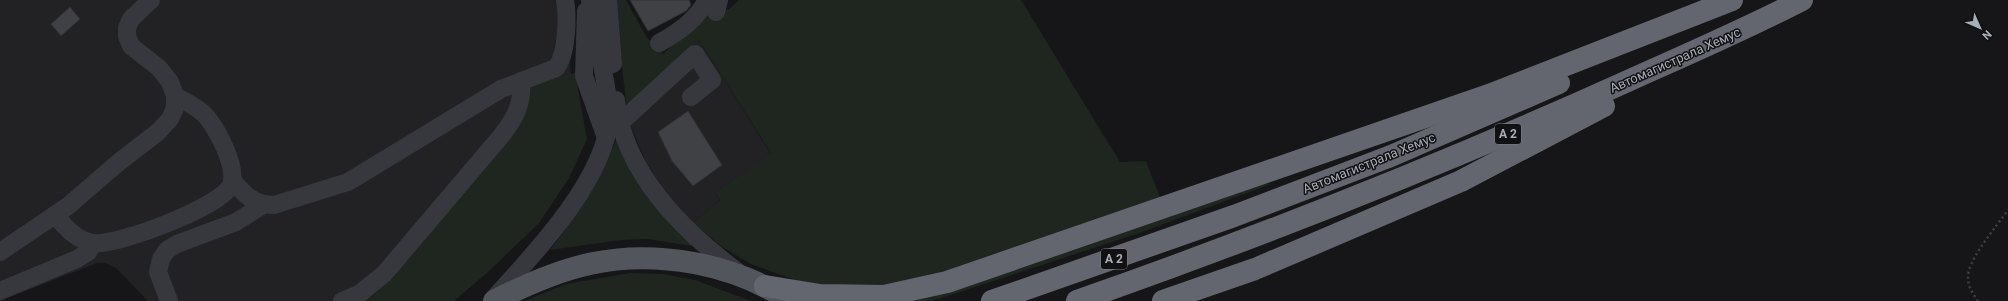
<svg xmlns="http://www.w3.org/2000/svg" width="2008" height="301" font-family="Roboto,sans-serif">
	<rect width="100%" height="100%" fill="#161618"/>
	<g fill="#222225">
		<path d="M 0,0 L 572,0 L 569,52 L 576,137 L 407,301 L 148,301 L 116,268 L 105,263 L 97,263 L 0,301 Z"/>
		<path d="M 699,40 L 771,154 L 715,192 L 720,200 L 693,223 L 665,193 L 645,160 L 631,127 L 627,109 Z"/>
	</g>
	<g fill="#1e261f">
		<path d="M 614,0 L 626,0 L 647,38 L 663,54 L 705,15 L 729,9 L 739,0 L 1021,0 L 1120,162 L 1146,161 L 1161,200 L 949,271 L 899,284 L 850,288 L 798,281 L 751,264 L 722,247 L 693,223 L 720,200 L 715,192 L 771,153 L 699,40 L 627,109 Z"/>
		<path d="M 575,73 L 587,139 L 569,178 L 539,223 L 488,272 L 454,301 L 361,301 L 508,130 L 523,86 Z"/>
		<path d="M 618,135 L 692,244 L 691,246 L 648,239 L 621,240 L 550,250 C 578,214 602,178 618,135 Z"/>
		<path d="M 1262,182 L 1271,184 L 1142,232 L 960,292 L 931,301 L 895,301 Z"/>
		<path d="M 630,273 L 663,274 L 695,280 L 751,301 L 524,301 L 566,284 Z"/>
	</g>
	<g fill="#404145" stroke="#303034">
		<path d="M 630,0 L 689,0 L 691,5 L 686,11 L 648,31 Z"/>
		<path d="M 70,7 L 80,19 L 61,36 L 51,24 Z"/>
		<path d="M 688,111 L 722,165 L 693,186 L 672,161 L 658,132 Z"/>
	</g>
	<g fill="none" stroke-linecap="round" stroke-linejoin="round">
		<path stroke="#3d3f44" stroke-width="2.5" stroke-dasharray="2 3" stroke-linecap="butt" d="M 1978,301 C 1973,294 1968,287 1968,278 C 1967,260 1997,226 2008,210"/>
		<g stroke="#37383d" stroke-width="18">
			<path d="M 608,0 L 613,64"/>
			<path d="M 586,11 L 584,76 L 605,135"/>
			<path d="M 716,12 L 719,0"/>
			<path d="M 659,43 C 679,32 696,20 707,0"/>
			<path d="M 616,100 C 624,173 682,230 738,272"/>
			<path d="M 621,122 L 695,54 L 712,80 L 691,97"/>
			<path d="M 233,181 C 245,195 254,205 274,205 L 348,182 L 501,89 L 556,68 C 567,55 568,17 565,0"/>
			<path d="M 55,215 C 65,227 76,240 93,243 C 118,246 216,208 230,187 C 240,171 216,125 203,113 C 195,106 185,101 175,96"/>
			<path d="M 0,252 L 68,206 L 119,162 L 158,132 L 170,119 L 175,108 L 175,96 L 170,82 L 159,68 L 131,46 L 127,36 L 127,28 L 131,19 L 151,0"/>
			<path d="M 0,291 L 77,259 L 88,252 L 94,243"/>
			<path d="M 494,298 C 536,252 604,181 610,117 C 611,107 607,96 606,87 C 601,57 596,29 590,0"/>
			<path d="M 169,301 L 158,272 L 161,259 L 167,250 L 177,244 L 236,222 L 263,205"/>
			<path d="M 342,301 L 359,294 L 384,274 L 502,135 C 515,118 523,104 521,81"/>
		</g>
		<path stroke="#53555c" stroke-width="22" d="M 494,301 C 562,266 617,249 694,263 C 726,269 754,279 782,296"/>
		<g stroke="#63666e" stroke-width="22">
			<path d="M 765,286 L 820,295 L 884,296 L 947,282 L 1489,95 L 1732,0"/>
			<path d="M 992,301 L 1234,216 L 1391,156 L 1559,83"/>
			<path d="M 1077,301 C 1265,235 1449,162 1630,80 C 1688,54 1746,29 1802,0"/>
			<path d="M 1163,301 L 1255,269 L 1461,181 L 1604,106"/>
		</g>
	</g>
	<g text-anchor="middle" dominant-baseline="central" stroke-width="3" stroke-linejoin="round" paint-order="stroke">
		<g fill="#111113" stroke="#7b7e86" stroke-width="1">
			<rect x="1495" y="124" width="26" height="20" rx="3"/>
			<rect x="1101" y="249" width="26" height="20" rx="3"/>
		</g>
		<g font-size="12" font-weight="bold" fill="#a8adb8">
			<text x="1508" y="134">A 2</text>
			<text x="1114" y="259">A 2</text>
		</g>
		<g font-size="13" fill="#a8adb8" stroke="#111113">
			<text transform="translate(1675 60) rotate(-24)">Автомагистрала Хемус</text>
			<text transform="translate(1369 163) rotate(-22)">Автомагистрала Хемус</text>
		</g>
	</g>
	<g transform="translate(1980 28) rotate(135)" stroke="#111113" stroke-width="3" paint-order="stroke">
	<path d="M0-3L7 15L0 10L-7 15Z" fill="#a8adb8"/>
	<text y="-6" font-size="11" font-weight="bold" text-anchor="middle" fill="#a8adb8">N</text>
	</g>
</svg>
